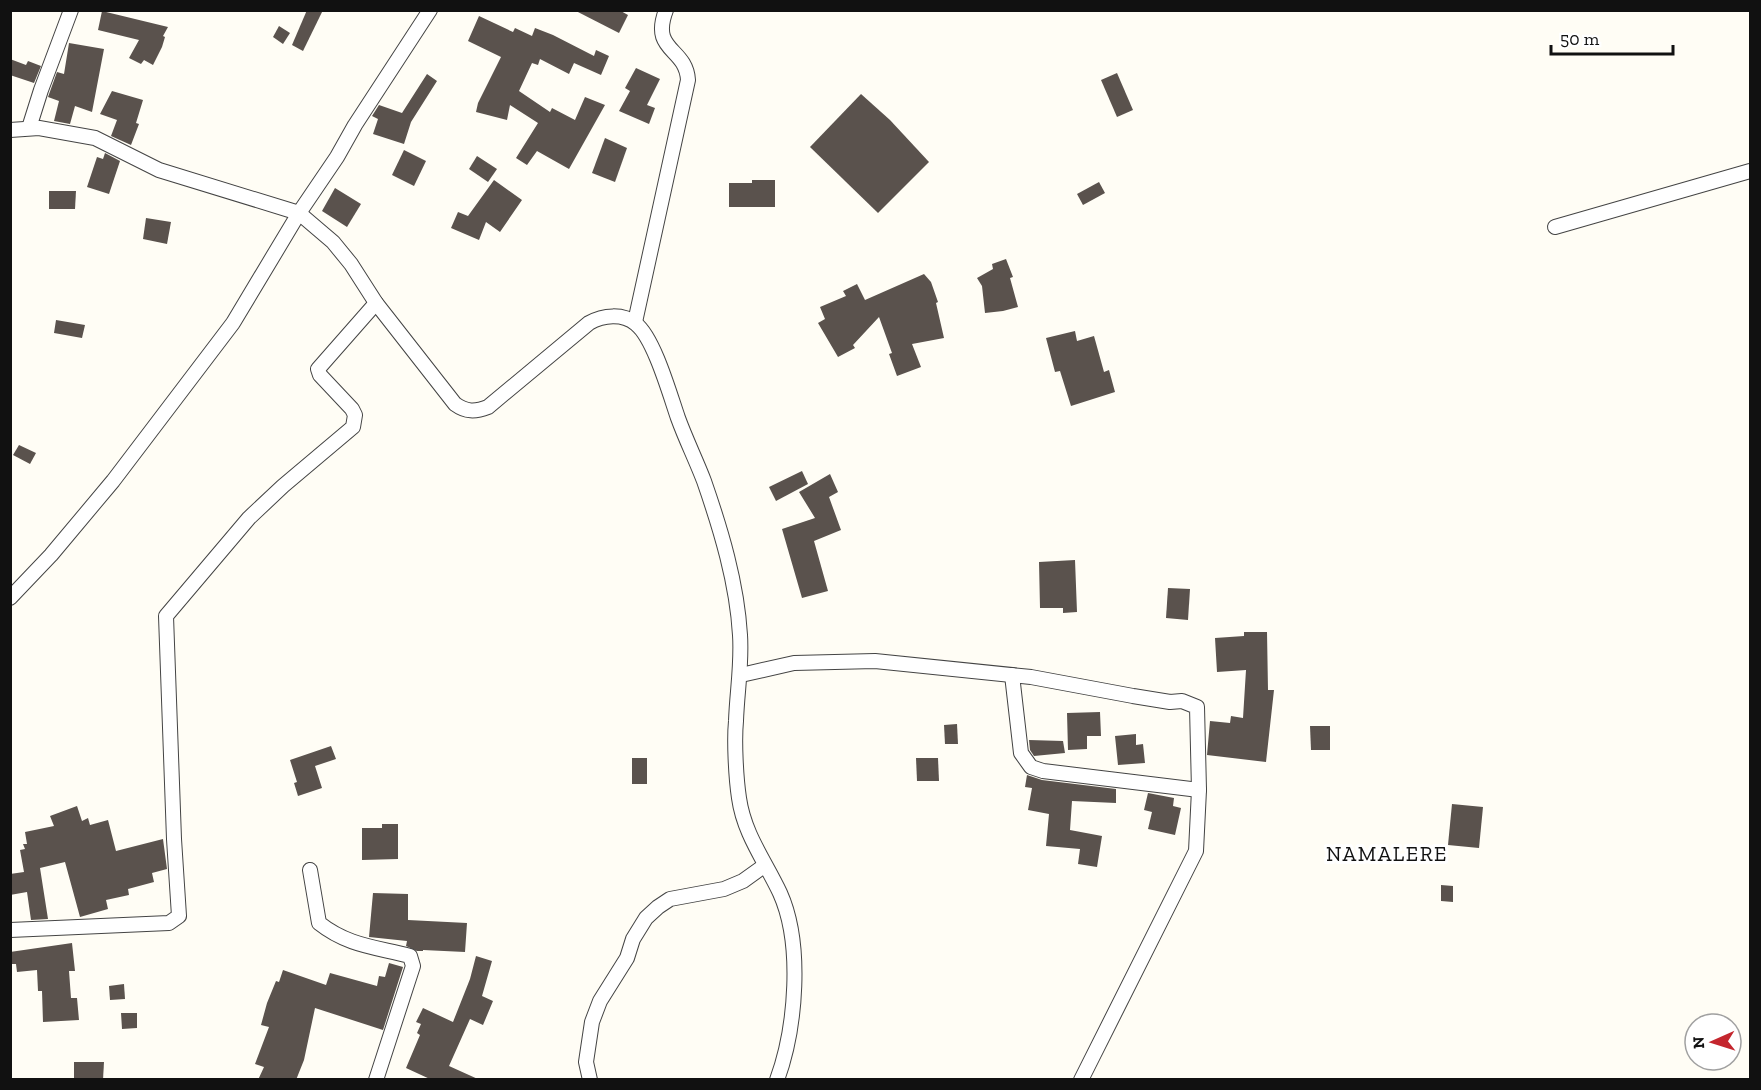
<svg xmlns="http://www.w3.org/2000/svg" width="1761" height="1090" font-family="'Zilla Slab',serif">
	<rect width="100%" height="100%" fill="#fffdf5"/>
	<g fill="#5a524d">
		<path d="M 307,10 L 323,10 L 303,51 L 292,45 Z"/>
		<path d="M 574,10 L 619,10 L 628,15 L 619,33 Z"/>
		<path d="M 102,11 L 168,27 L 163,36 L 165,37 L 162,47 L 153,65 L 144,60 L 141,64 L 129,58 L 139,40 L 98,30 Z"/>
		<path d="M 479,16 L 513,32 L 515,28 L 532,36 L 535,28 L 553,35 L 594,56 L 596,50 L 609,56 L 601,75 L 574,63 L 569,74 L 540,59 L 538,65 L 532,63 L 519,91 L 550,112 L 552,108 L 575,120 L 585,97 L 605,105 L 569,169 L 537,151 L 527,165 L 516,158 L 538,123 L 510,105 L 507,120 L 476,112 L 478,103 L 501,57 L 468,41 Z"/>
		<path d="M 279,26 L 290,33 L 283,44 L 273,37 Z"/>
		<path d="M 69,43 L 104,49 L 92,112 L 75,106 L 70,124 L 54,121 L 59,101 L 48,97 L 57,72 L 64,74 Z"/>
		<path d="M 10,59 L 26,65 L 28,61 L 41,66 L 34,83 L 10,75 Z"/>
		<path d="M 636,68 L 660,79 L 647,105 L 655,108 L 649,124 L 619,111 L 630,91 L 625,88 Z"/>
		<path d="M 1117,73 L 1133,110 L 1117,117 L 1101,80 Z"/>
		<path d="M 427,74 L 437,81 L 411,122 L 404,144 L 373,134 L 378,119 L 372,116 L 379,105 L 402,113 Z"/>
		<path d="M 112,91 L 143,100 L 136,123 L 139,124 L 131,145 L 111,136 L 117,120 L 100,114 Z"/>
		<path d="M 861,94 L 890,120 L 929,162 L 878,213 L 810,147 Z"/>
		<path d="M 605,138 L 627,148 L 615,182 L 592,173 Z"/>
		<path d="M 404,150 L 426,161 L 414,186 L 392,175 Z"/>
		<path d="M 105,153 L 120,161 L 109,194 L 87,187 L 97,157 L 103,159 Z"/>
		<path d="M 477,156 L 497,169 L 488,182 L 469,169 Z"/>
		<path d="M 494,180 L 522,200 L 500,232 L 486,222 L 479,240 L 451,228 L 458,212 L 468,216 Z"/>
		<path d="M 752,180 L 775,180 L 775,207 L 729,207 L 729,183 L 752,183 Z"/>
		<path d="M 1099,182 L 1105,193 L 1083,205 L 1077,194 Z"/>
		<path d="M 335,188 L 361,204 L 347,227 L 322,211 Z"/>
		<path d="M 49,191 L 76,191 L 75,209 L 49,209 Z"/>
		<path d="M 146,218 L 171,222 L 167,244 L 143,239 Z"/>
		<path d="M 1006,259 L 1013,277 L 1010,278 L 1018,307 L 1003,311 L 985,313 L 982,286 L 977,278 L 993,269 L 992,264 Z"/>
		<path d="M 924,274 L 931,282 L 938,302 L 936,303 L 944,338 L 912,344 L 921,367 L 897,376 L 889,354 L 892,353 L 879,317 L 853,345 L 855,348 L 838,357 L 818,323 L 825,319 L 820,307 L 846,296 L 843,291 L 857,284 L 865,300 Z"/>
		<path d="M 56,320 L 85,325 L 82,338 L 54,333 Z"/>
		<path d="M 1075,331 L 1077,341 L 1094,336 L 1104,372 L 1109,370 L 1115,392 L 1071,406 L 1060,371 L 1055,372 L 1046,338 Z"/>
		<path d="M 19,445 L 36,453 L 30,464 L 13,455 Z"/>
		<path d="M 802,471 L 808,484 L 776,501 L 769,487 Z"/>
		<path d="M 830,474 L 838,492 L 829,497 L 841,530 L 814,541 L 828,591 L 802,598 L 782,529 L 815,518 L 799,492 Z"/>
		<path d="M 1075,560 L 1077,612 L 1063,613 L 1063,608 L 1040,608 L 1039,562 Z"/>
		<path d="M 1168,588 L 1190,589 L 1188,620 L 1166,618 Z"/>
		<path d="M 1244,632 L 1267,632 L 1268,690 L 1274,690 L 1266,762 L 1207,755 L 1210,721 L 1230,723 L 1231,716 L 1243,718 L 1246,670 L 1217,672 L 1215,638 L 1244,636 Z"/>
		<path d="M 1100,712 L 1101,736 L 1087,736 L 1087,749 L 1068,750 L 1067,713 Z"/>
		<path d="M 957,724 L 958,744 L 945,744 L 944,725 Z"/>
		<path d="M 1310,726 L 1330,726 L 1330,750 L 1311,750 Z"/>
		<path d="M 1136,734 L 1136,745 L 1143,744 L 1145,763 L 1118,765 L 1115,736 Z"/>
		<path d="M 1029,740 L 1063,741 L 1065,753 L 1034,756 L 1030,750 Z"/>
		<path d="M 331,746 L 336,759 L 315,766 L 322,788 L 298,796 L 294,783 L 297,782 L 290,760 Z"/>
		<rect x="632" y="758" width="15" height="26"/>
		<path d="M 916,758 L 938,758 L 939,781 L 917,781 Z"/>
		<path d="M 1027,775 L 1042,780 L 1116,789 L 1116,803 L 1072,801 L 1070,830 L 1102,836 L 1097,867 L 1078,864 L 1080,849 L 1046,846 L 1049,814 L 1028,810 L 1032,788 L 1025,787 Z"/>
		<path d="M 1148,793 L 1174,798 L 1173,806 L 1181,808 L 1175,835 L 1148,829 L 1152,812 L 1144,810 Z"/>
		<path d="M 1452,804 L 1483,807 L 1479,848 L 1448,845 Z"/>
		<path d="M 77,806 L 82,821 L 88,818 L 90,825 L 108,820 L 116,851 L 163,839 L 167,869 L 152,873 L 154,882 L 128,889 L 129,895 L 106,900 L 108,909 L 80,917 L 65,862 L 40,868 L 48,919 L 31,920 L 27,892 L 10,895 L 10,874 L 24,872 L 20,850 L 25,849 L 23,844 L 27,844 L 25,832 L 54,826 L 50,816 Z"/>
		<path d="M 382,824 L 398,824 L 398,859 L 362,860 L 362,828 L 382,828 Z"/>
		<path d="M 1441,885 L 1453,886 L 1453,902 L 1441,901 Z"/>
		<path d="M 373,893 L 408,894 L 408,920 L 467,923 L 465,952 L 423,950 L 423,951 L 417,951 L 406,946 L 407,941 L 369,937 Z"/>
		<path d="M 72,943 L 75,971 L 69,971 L 71,998 L 77,998 L 79,1020 L 43,1022 L 42,991 L 38,991 L 37,970 L 17,972 L 16,964 L 11,964 L 10,952 Z"/>
		<path d="M 476,956 L 492,961 L 482,996 L 493,1001 L 483,1025 L 470,1019 L 449,1066 L 480,1080 L 432,1080 L 406,1068 L 420,1035 L 417,1033 L 421,1024 L 416,1022 L 423,1008 L 453,1022 L 470,979 Z"/>
		<path d="M 389,963 L 403,967 L 383,1030 L 315,1008 L 304,1060 L 296,1080 L 258,1080 L 264,1067 L 255,1064 L 269,1027 L 261,1025 L 267,1003 L 276,981 L 279,982 L 283,970 L 326,985 L 330,973 L 377,986 L 379,976 L 385,977 Z"/>
		<path d="M 124,984 L 125,999 L 110,1000 L 109,986 Z"/>
		<path d="M 121,1013 L 137,1013 L 137,1028 L 122,1029 Z"/>
		<path d="M 74,1062 L 104,1062 L 103,1080 L 74,1080 Z"/>
	</g>
	<g fill="none" stroke-linecap="round" stroke-linejoin="round">
		<defs>
			<g id="minor">
				<path d="M 29,128 L 41,90 L 71,10"/>
				<path d="M 10,130 L 39,128 L 95,138 L 159,170 L 299,213 L 333,242 L 351,264 L 376,303 L 455,404 C 466,412 475,412 488,407 L 589,323 C 603,315 623,313 636,324 C 654,338 670,395 678,418 C 686,440 696,460 704,481 C 721,530 737,583 740,635 C 742,664 737,692 736,721 C 734,741 736,778 739,798 C 744,834 765,861 780,893 C 803,944 796,1028 777,1080"/>
				<path d="M 1555,227 L 1750,171"/>
				<path d="M 635,322 L 688,80 C 686,47 650,52 666,10"/>
				<path d="M 10,598 L 51,555 L 113,481 L 233,323 L 299,213 L 337,157 L 355,125 L 430,10"/>
				<path d="M 741,675 L 794,663 L 875,661 L 1031,677 L 1133,696 L 1170,702 L 1182,701 L 1197,707 L 1199,790 L 1196,851 L 1081,1080"/>
				<path d="M 1012,675 L 1021,753 L 1031,767 L 1043,771 L 1199,790"/>
				<path d="M 310,870 L 319,923 C 348,946 376,947 410,956 L 413,966 L 376,1080"/>
				<path d="M 10,930 L 169,923 L 179,916 L 174,839 L 166,616 L 249,518 L 283,486 L 353,427 L 355,415 L 352,409 L 320,375 L 318,369 L 376,303"/>
				<path d="M 590,1080 L 586,1062 L 592,1022 L 600,1001 L 627,958 L 633,939 L 646,918 L 658,907 L 670,899 L 724,889 L 743,881 L 764,866"/>
			</g>
		</defs>
		<use href="#minor" stroke="#444" stroke-width="16"/>
		<use href="#minor" stroke="#fff" stroke-width="14"/>
	</g>
	<g text-anchor="middle" dominant-baseline="central" stroke-width="6" stroke-linejoin="round" paint-order="stroke">
		<g font-size="21" letter-spacing="1.5" fill="#111" stroke="#fff">
			<text x="1387" y="853">NAMALERE</text>
		</g>
	</g>
	<rect width="1761" height="1090" fill="none" stroke="#111111" stroke-width="24"/>
	<g transform="translate(1713 1042) rotate(267)"><circle r="28" fill="#ffffff" stroke="#a0a0a0" stroke-width="1.5"/>
	<path d="M0-4.5L10 22L0 15L-10 22Z" fill="#c4262e"/>
	<text y="-9" font-size="16" font-weight="bold" text-anchor="middle" fill="#111111">N</text>
	</g>
	<path d="M1551 45v9h122v-9" fill="none" stroke="#111111" stroke-width="3"/>
	<text x="1560" y="45" font-size="18" fill="#111111" stroke="#ffffff" stroke-width="4.5" paint-order="stroke">50 m</text>
</svg>
